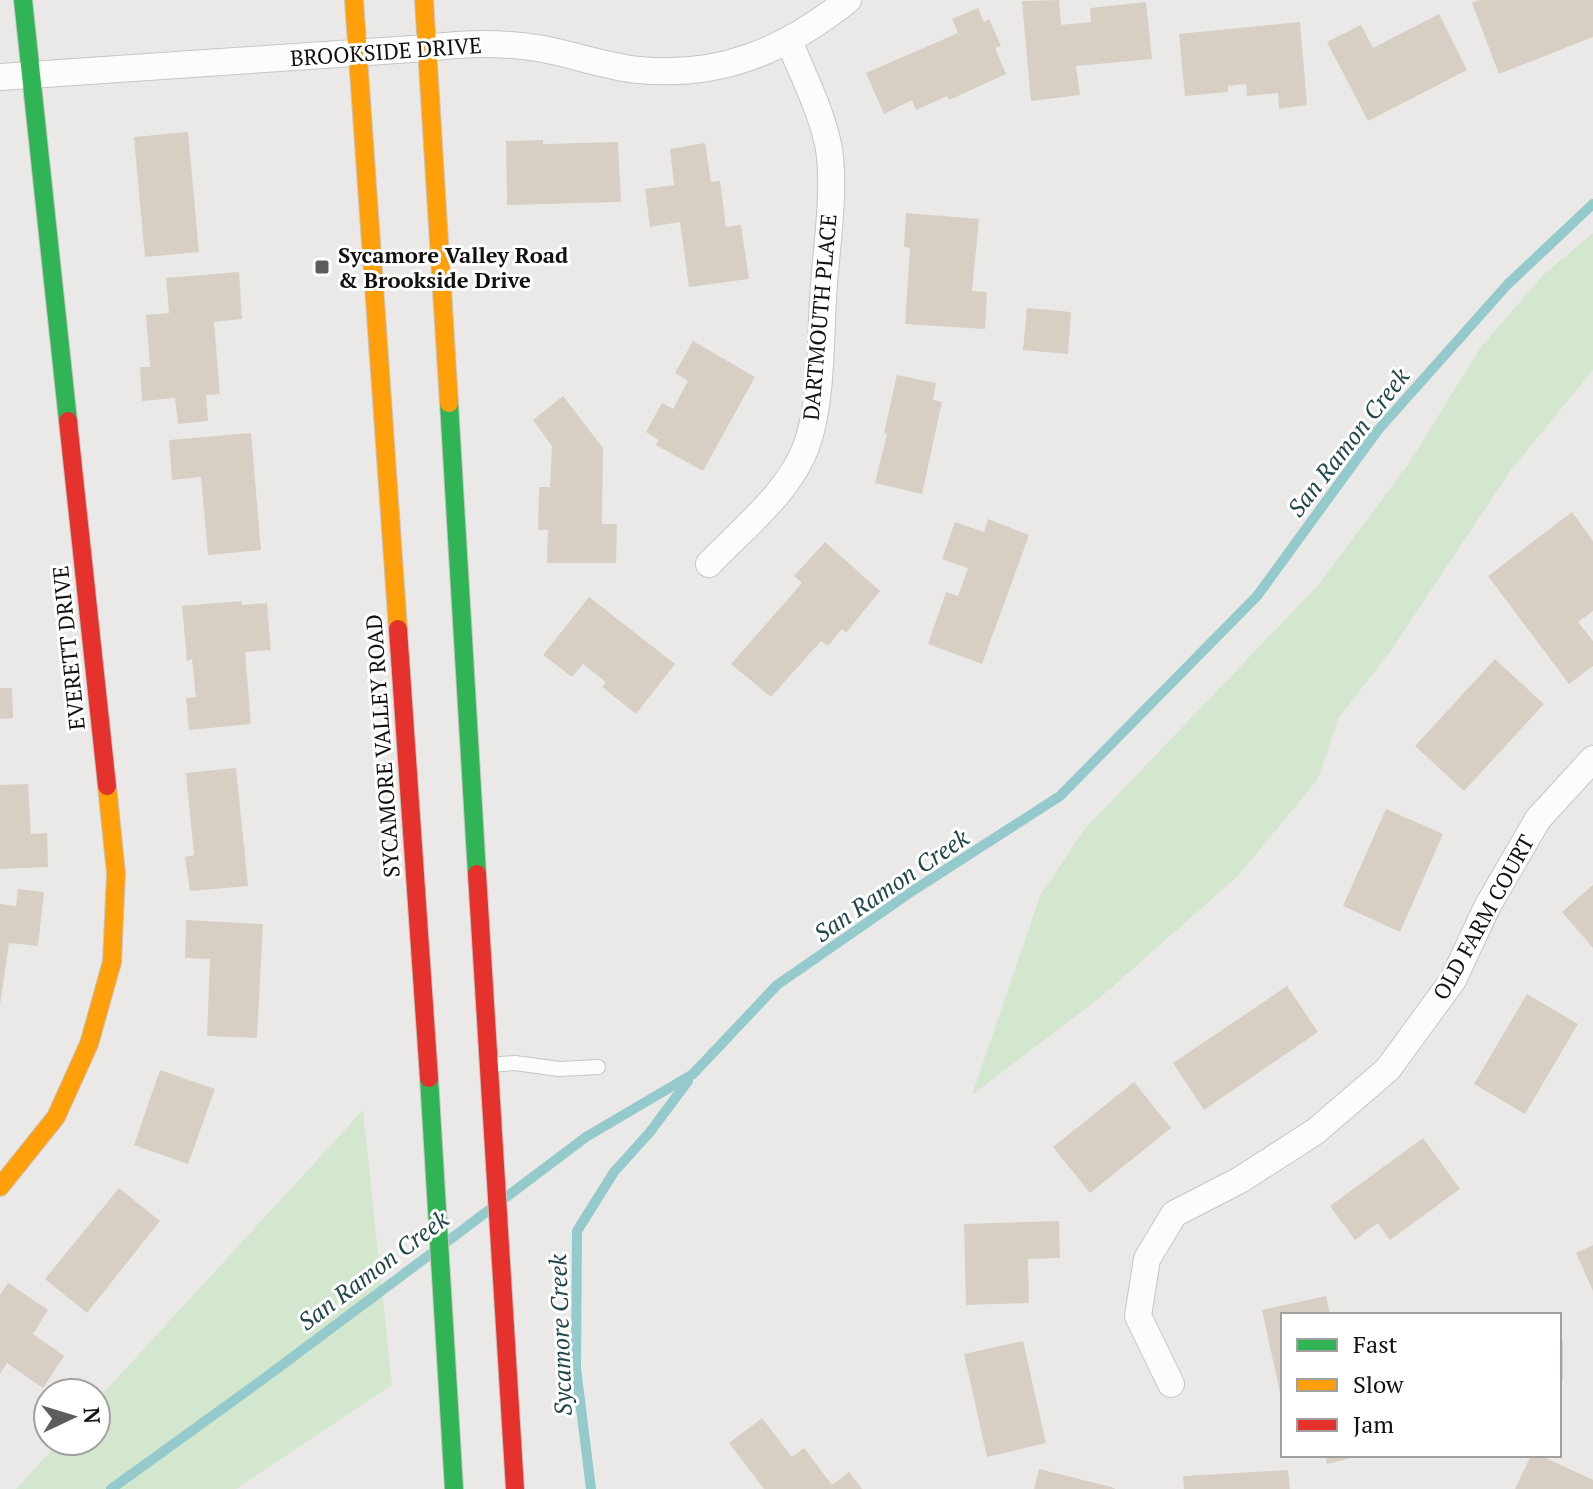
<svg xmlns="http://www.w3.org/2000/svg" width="1593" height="1489" font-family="'PT Serif',serif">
	<rect width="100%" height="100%" fill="#ebe9e7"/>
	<g fill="#d3e7cf">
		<path d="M 1593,233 L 1593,370 L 1511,470 L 1392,649 L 1338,719 L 1318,779 L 1238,876 L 1102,996 L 972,1095 L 1040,896 L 1083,831 L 1319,584 L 1411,460 L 1480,348 L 1543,275 Z"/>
		<path d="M 363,1110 L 392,1385 L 236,1489 L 16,1489 L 60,1441 L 96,1441 L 96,1401 Z"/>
	</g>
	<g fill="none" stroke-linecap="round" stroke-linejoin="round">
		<g stroke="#94cacc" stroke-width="10">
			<path d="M 505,1198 L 586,1137 L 693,1074 L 777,985 L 914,890 L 1060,796 L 1257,596 L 1378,430 L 1507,285 L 1593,204"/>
			<path d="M 448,1241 L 489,1210"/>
			<path d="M 111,1489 L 262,1380 L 432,1253"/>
			<path d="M 591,1489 L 576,1368 L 577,1231 L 614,1172 L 650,1132 L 688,1081"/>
		</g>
	</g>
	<g fill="#d7cfc4">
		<path d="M 1059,0 L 1061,25 L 1091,22 L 1090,8 L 1146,2 L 1152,59 L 1076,66 L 1080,95 L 1031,101 L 1022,1 Z"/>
		<path d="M 1480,0 L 1593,0 L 1593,37 L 1499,74 L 1472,3 Z"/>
		<path d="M 978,8 L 984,22 L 989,19 L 1001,46 L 995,48 L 1006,74 L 949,100 L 947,96 L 916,110 L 912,100 L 884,114 L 866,73 L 958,33 L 952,19 Z"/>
		<path d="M 1439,14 L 1467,70 L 1368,121 L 1327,42 L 1361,25 L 1373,48 Z"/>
		<path d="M 1300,22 L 1307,105 L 1279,109 L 1278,93 L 1247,96 L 1246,84 L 1228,86 L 1228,92 L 1185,96 L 1179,34 Z"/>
		<path d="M 188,132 L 199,252 L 145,257 L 134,137 Z"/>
		<path d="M 543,140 L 543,144 L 618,142 L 621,202 L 507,205 L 506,141 Z"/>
		<path d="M 705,143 L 711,182 L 720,181 L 726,227 L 741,225 L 749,279 L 689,287 L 680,222 L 650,227 L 645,189 L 674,185 L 670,149 Z"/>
		<path d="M 906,213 L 979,219 L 972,291 L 987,292 L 985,329 L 905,324 L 910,248 L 904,247 Z"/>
		<path d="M 239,272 L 242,319 L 214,322 L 220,394 L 206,395 L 208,421 L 178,424 L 175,398 L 142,401 L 140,367 L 150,367 L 146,315 L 169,313 L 166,278 Z"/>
		<path d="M 1027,308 L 1071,312 L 1068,354 L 1023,350 Z"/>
		<path d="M 693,341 L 755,377 L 703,471 L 656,445 L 659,440 L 646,432 L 662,403 L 673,409 L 688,381 L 675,373 Z"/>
		<path d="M 897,375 L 936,383 L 933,400 L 942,402 L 922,494 L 875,483 L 887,434 L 884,433 Z"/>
		<path d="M 563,396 L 603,448 L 602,524 L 617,524 L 616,563 L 547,563 L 548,530 L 538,530 L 539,487 L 550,487 L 552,446 L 533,420 Z"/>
		<path d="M 251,433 L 261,550 L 208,555 L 201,477 L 172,480 L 169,440 Z"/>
		<path d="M 1572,512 L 1593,541 L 1593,611 L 1578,622 L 1593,641 L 1593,666 L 1569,684 L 1488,576 Z"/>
		<path d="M 988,519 L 1029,535 L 982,664 L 928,644 L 946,592 L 958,596 L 968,568 L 942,559 L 955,522 L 984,532 Z"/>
		<path d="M 825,542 L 880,591 L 846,633 L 842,629 L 828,646 L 821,641 L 771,697 L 731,664 L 802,583 L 794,576 Z"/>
		<path d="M 589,597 L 675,664 L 636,714 L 602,687 L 606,682 L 583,664 L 572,677 L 543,655 Z"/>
		<path d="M 241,601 L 242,605 L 267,603 L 271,650 L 245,652 L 251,724 L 189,730 L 186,698 L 196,697 L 192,659 L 187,661 L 182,606 Z"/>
		<path d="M 1495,659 L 1544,704 L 1464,791 L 1415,746 Z"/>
		<path d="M 0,688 L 12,688 L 13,718 L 0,719 Z"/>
		<path d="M 236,768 L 248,886 L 190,891 L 185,857 L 194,855 L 186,773 Z"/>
		<path d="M 28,784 L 31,834 L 47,833 L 48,867 L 0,869 L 0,785 Z"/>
		<path d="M 1386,809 L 1443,834 L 1400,932 L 1343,906 Z"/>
		<path d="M 1593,885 L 1593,948 L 1562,912 Z"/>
		<path d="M 18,889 L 44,892 L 38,946 L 9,943 L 0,1005 L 0,904 L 16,906 Z"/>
		<path d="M 186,920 L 263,924 L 257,1038 L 207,1036 L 210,959 L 185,958 Z"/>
		<path d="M 1287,986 L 1318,1032 L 1204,1110 L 1173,1063 Z"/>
		<path d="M 1527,994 L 1578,1024 L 1525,1114 L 1474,1084 Z"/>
		<path d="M 160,1070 L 215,1089 L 188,1164 L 134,1145 Z"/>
		<path d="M 1134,1082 L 1171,1128 L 1090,1193 L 1053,1147 Z"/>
		<path d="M 1423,1138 L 1460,1189 L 1390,1240 L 1378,1223 L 1355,1240 L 1330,1206 Z"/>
		<path d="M 119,1188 L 160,1221 L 87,1313 L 45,1279 Z"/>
		<path d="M 1059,1221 L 1060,1258 L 1028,1259 L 1029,1303 L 966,1305 L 964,1224 Z"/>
		<path d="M 1593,1245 L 1593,1291 L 1576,1253 Z"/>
		<path d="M 8,1283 L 48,1310 L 33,1334 L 64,1356 L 43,1388 L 7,1363 L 0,1374 L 0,1295 Z"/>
		<path d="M 1326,1296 L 1330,1315 L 1283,1315 L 1282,1402 L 1262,1310 Z"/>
		<path d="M 1023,1341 L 1046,1443 L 987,1457 L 964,1354 Z"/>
		<rect x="1559" y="1341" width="4" height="39"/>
		<path d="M 762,1418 L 792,1457 L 804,1448 L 832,1485 L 849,1472 L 862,1489 L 764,1489 L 729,1443 Z"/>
		<path d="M 1325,1455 L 1359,1455 L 1359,1456 L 1327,1464 Z"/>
		<path d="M 1531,1455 L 1539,1455 L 1593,1480 L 1593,1489 L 1515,1489 Z"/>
		<path d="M 1039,1469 L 1115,1488 L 1114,1489 L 1034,1489 Z"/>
		<path d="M 1288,1470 L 1290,1489 L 1184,1489 L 1183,1476 Z"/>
	</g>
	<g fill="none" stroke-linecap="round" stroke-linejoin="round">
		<defs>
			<path id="lane" d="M 489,1065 L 515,1063 L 559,1069 L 598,1067"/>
			<g id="street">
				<path d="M 0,77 L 427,48 C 466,43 504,42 543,49 C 575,55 607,67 639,70 C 721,78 785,50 848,0"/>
				<path d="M 709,564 C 742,529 788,494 806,447 C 823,402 820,333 824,284 C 827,243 836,183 828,144 C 820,108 803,75 789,41"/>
				<path d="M 1171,1384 L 1138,1316 L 1147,1259 L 1174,1214 L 1240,1180 L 1316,1131 L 1388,1069 L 1453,980 L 1487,907 L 1538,819 L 1593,759"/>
			</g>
			<g id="fast">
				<path d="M 23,0 L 68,421"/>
				<path d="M 449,403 L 477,874"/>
				<path d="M 429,1078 L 454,1489"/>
			</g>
			<g id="slow">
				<path d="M 354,0 L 398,629"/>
				<path d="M 424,0 L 449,403"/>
				<path d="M 0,1187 L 56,1117 L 89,1044 L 112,962 L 116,873 L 107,786"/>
			</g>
			<g id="jam">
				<path d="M 68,421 L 107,786"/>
				<path d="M 398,629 L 429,1078"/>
				<path d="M 477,874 L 515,1489"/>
			</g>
		</defs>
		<use href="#lane" stroke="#c7c5c4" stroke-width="16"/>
		<use href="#street" stroke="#c7c5c4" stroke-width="28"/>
		<use href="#fast" stroke="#c7c5c4" stroke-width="20"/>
		<use href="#slow" stroke="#c7c5c4" stroke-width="20"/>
		<use href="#jam" stroke="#c7c5c4" stroke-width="20"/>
		<use href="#lane" stroke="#fcfcfb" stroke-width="14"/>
		<use href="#street" stroke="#fcfcfb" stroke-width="26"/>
		<use href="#fast" stroke="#30b455" stroke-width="18"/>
		<use href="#slow" stroke="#ff9f0a" stroke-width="18"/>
		<use href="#jam" stroke="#e5322d" stroke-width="18"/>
	</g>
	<rect fill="#5e5d5b" stroke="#fff" stroke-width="3" x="314" y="259" width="16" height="16" rx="4"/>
	<g text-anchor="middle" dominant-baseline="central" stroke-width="6" stroke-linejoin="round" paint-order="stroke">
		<g font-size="22" fill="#121110" stroke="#fff">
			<text transform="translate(386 51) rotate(-4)">BROOKSIDE DRIVE</text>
			<text transform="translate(819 317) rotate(-85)">DARTMOUTH PLACE</text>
			<text transform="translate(68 648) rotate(-96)">EVERETT DRIVE</text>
			<text transform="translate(382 746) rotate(-94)">SYCAMORE VALLEY ROAD</text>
			<text transform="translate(1483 917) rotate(-61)">OLD FARM COURT</text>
		</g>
		<g font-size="22" font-weight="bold" fill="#121110" stroke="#fff" text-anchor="start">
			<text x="338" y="254">Sycamore Valley Road<tspan x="338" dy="25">&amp; Brookside Drive</tspan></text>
		</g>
		<g font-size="24" font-style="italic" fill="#214749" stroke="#fff">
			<text transform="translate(1348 442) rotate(-52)">San Ramon Creek</text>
			<text transform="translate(891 885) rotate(-34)">San Ramon Creek</text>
			<text transform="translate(373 1270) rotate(-37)">San Ramon Creek</text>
			<text transform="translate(560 1335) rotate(-92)">Sycamore Creek</text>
		</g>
	</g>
	<rect x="1281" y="1313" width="280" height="144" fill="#ffffff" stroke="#a0a09f" stroke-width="2"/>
	<rect x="1297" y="1339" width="40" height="12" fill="#30b455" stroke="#a0a09f" stroke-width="2"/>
	<text x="1353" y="1353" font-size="24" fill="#121110">Fast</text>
	<rect x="1297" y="1379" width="40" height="12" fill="#ff9f0a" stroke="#a0a09f" stroke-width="2"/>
	<text x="1353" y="1393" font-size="24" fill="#121110">Slow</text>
	<rect x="1297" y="1419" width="40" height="12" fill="#e5322d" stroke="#a0a09f" stroke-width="2"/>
	<text x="1353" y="1433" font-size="24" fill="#121110">Jam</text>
	<g transform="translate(72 1417) rotate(86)"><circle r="38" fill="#ffffff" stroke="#a0a09f" stroke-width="2"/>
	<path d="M0-6L14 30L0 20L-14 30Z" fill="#5e5d5b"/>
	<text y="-12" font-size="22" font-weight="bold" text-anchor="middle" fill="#121110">N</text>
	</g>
</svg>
